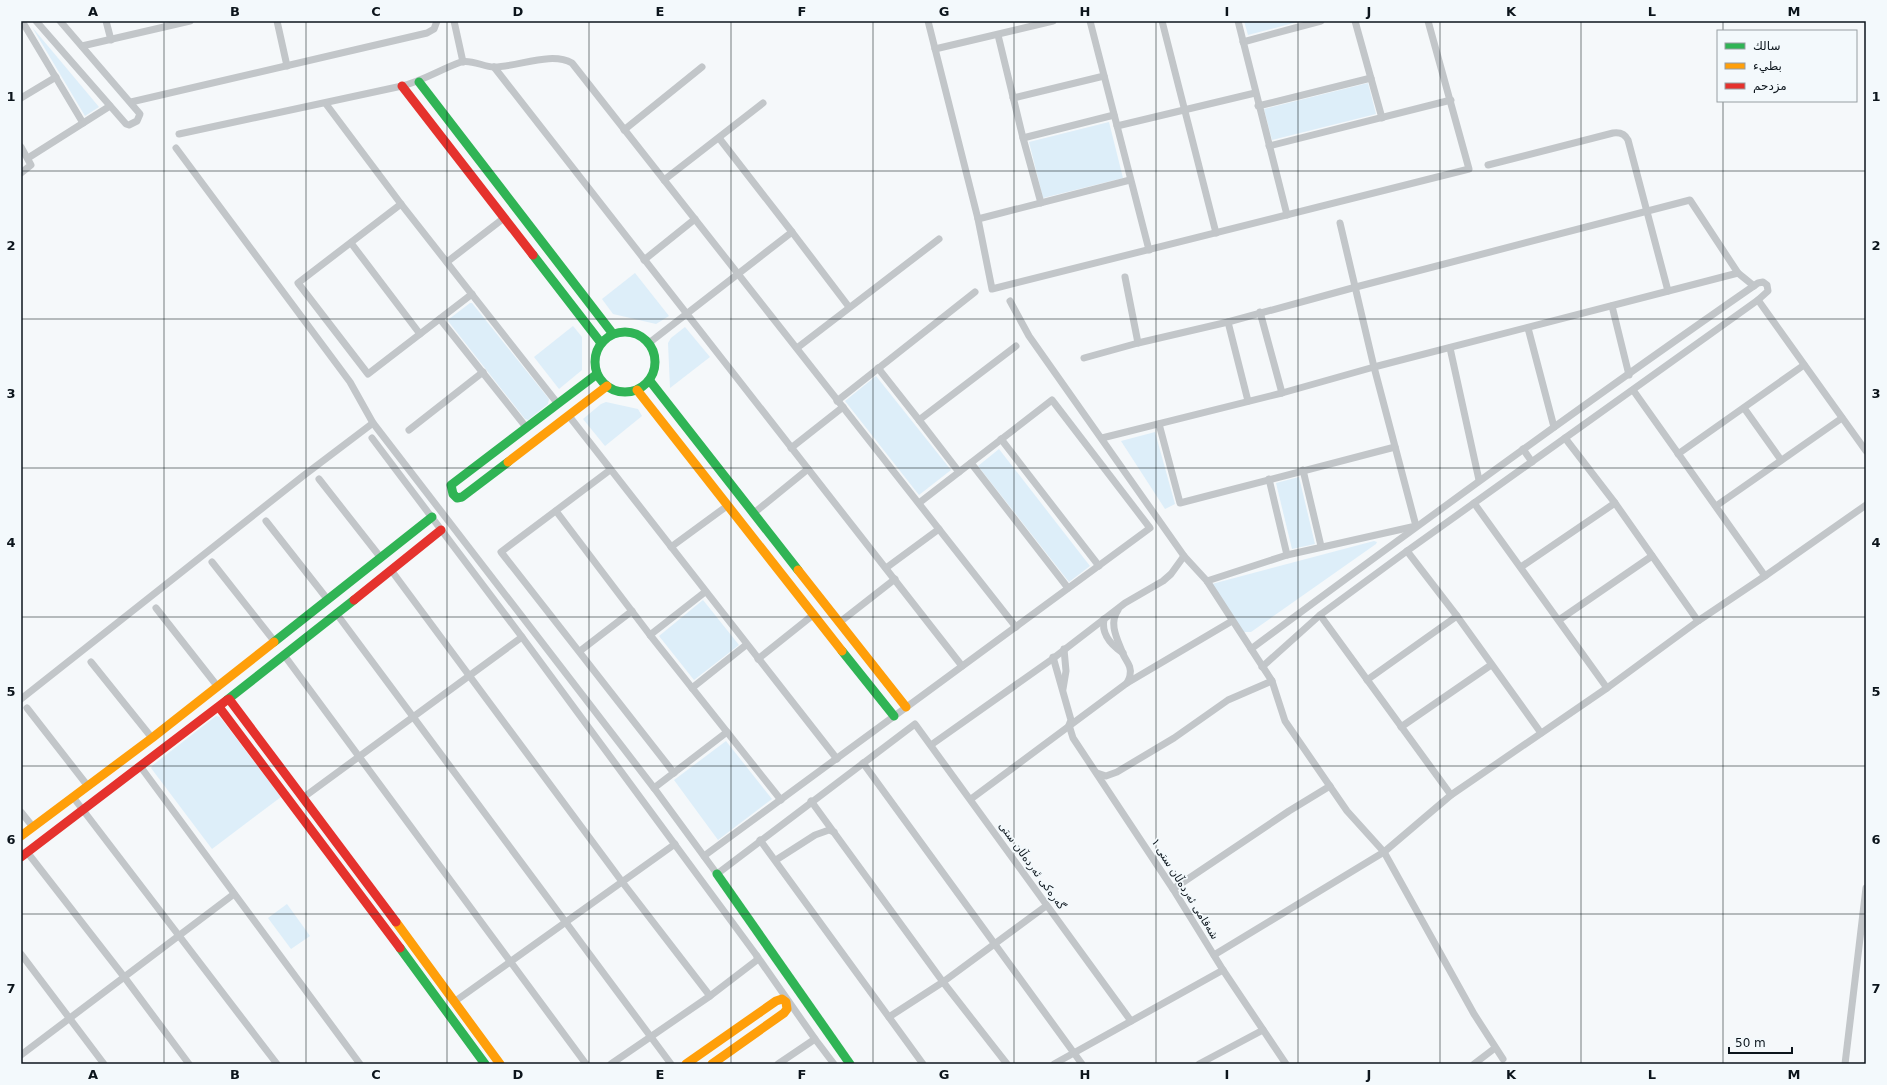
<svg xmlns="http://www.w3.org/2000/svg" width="1887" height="1085" font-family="'DejaVu Sans','Noto Naskh Arabic',sans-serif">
	<rect width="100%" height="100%" fill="#f5f8fa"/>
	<g fill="#ddeef9">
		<path d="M 1244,21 L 1301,21 L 1248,35 Z"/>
		<path d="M 32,27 L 99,107 L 85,116 Z"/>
		<path d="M 1368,83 L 1376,114 L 1272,140 L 1264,109 Z"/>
		<path d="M 1109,122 L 1123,178 L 1043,198 L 1029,142 Z"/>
		<path d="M 635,273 L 669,316 L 656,324 L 613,314 L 602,299 Z"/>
		<path d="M 470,303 L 472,303 L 549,399 L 548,404 L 528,420 L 525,419 L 448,321 L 449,319 Z"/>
		<path d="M 573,326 L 582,337 L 582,370 L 559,389 L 534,357 Z"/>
		<path d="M 685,327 L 710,357 L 670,388 L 668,343 L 671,338 Z"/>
		<path d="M 876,376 L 951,470 L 919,495 L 845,401 Z"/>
		<path d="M 606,402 L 638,409 L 642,416 L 605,446 L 583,419 L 601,404 Z"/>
		<path d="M 1155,432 L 1175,504 L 1165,509 L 1121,441 Z"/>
		<path d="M 999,449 L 1090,566 L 1069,582 L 978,466 Z"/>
		<path d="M 1299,477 L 1315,544 L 1292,549 L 1276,483 Z"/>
		<path d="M 1374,541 L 1377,542 L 1376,544 L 1251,632 L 1241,632 L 1208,585 Z"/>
		<path d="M 703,600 L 739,645 L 694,680 L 659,636 Z"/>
		<path d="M 216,716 L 220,717 L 281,797 L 212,849 L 151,768 L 153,765 Z"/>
		<path d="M 726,741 L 772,799 L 718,840 L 674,780 Z"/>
		<path d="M 287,904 L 310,936 L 291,949 L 268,918 Z"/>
	</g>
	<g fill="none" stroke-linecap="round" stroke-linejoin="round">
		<g stroke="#c2c6c9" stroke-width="7">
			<path d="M 22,21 L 83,123"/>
			<path d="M 36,21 L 126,124 L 129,125 L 137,121 L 140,114 L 60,21"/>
			<path d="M 106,21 L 111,40"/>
			<path d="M 277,21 L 287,66"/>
			<path d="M 454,21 L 463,62"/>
			<path d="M 928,21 L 978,219 L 992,289 L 1469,169 L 1428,21"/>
			<path d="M 1090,21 L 1149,250"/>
			<path d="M 1162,21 L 1216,233"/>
			<path d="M 1238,21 L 1287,215"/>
			<path d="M 1355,21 L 1382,118"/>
			<path d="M 998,35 L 1023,138 L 1041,203"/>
			<path d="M 1243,42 L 1321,21"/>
			<path d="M 82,46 L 190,21"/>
			<path d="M 935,49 L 1053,21"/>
			<path d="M 494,67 L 962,666"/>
			<path d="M 21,98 L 56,77"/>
			<path d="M 1013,98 L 1104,76"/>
			<path d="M 131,102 L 427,33 L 434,29 L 437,21"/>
			<path d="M 326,104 L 401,204 L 558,404"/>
			<path d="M 1258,106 L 1371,78"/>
			<path d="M 1117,126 L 1255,93"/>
			<path d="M 624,130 L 702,67"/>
			<path d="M 179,134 L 402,86 C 423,81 441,69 461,62 C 471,59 484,67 494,67 C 518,67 551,51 572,63 L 1016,627"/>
			<path d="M 719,138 L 792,232"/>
			<path d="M 1023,138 L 1114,115"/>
			<path d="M 1269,146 L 1451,100"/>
			<path d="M 21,147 L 31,165 L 21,173"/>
			<path d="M 176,148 L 350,382 L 373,423 L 654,788 L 717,874 L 915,724 L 1131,1021"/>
			<path d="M 28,158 L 110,106"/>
			<path d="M 1488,165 L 1613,133 C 1620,132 1625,134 1628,140 L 1668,291"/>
			<path d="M 664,180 L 763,103"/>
			<path d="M 401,204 L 298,283 L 368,374 L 472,294"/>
			<path d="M 978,219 L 1130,180"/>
			<path d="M 351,243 L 420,334"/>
			<path d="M 644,260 L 695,219"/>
			<path d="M 447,262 L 504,218"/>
			<path d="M 1125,277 L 1138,343"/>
			<path d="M 1758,300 L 1866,451"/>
			<path d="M 1010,301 L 1029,336 L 1184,556"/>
			<path d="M 1612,306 L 1629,375"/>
			<path d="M 1260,312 L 1282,393"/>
			<path d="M 440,319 L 526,427"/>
			<path d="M 1228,322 L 1248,401"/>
			<path d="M 1528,328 L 1554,427"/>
			<path d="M 649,343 L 792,232 L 849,307"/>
			<path d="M 797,348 L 939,239"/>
			<path d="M 1450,348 L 1479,480"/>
			<path d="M 1084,358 L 1138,343 L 1228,322 L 1356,287 L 1690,200 L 1738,273 L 1754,286"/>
			<path d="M 878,368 L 919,420"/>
			<path d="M 1633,390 L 1765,576"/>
			<path d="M 837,401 L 975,292"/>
			<path d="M 1744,408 L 1781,460"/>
			<path d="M 569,416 L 837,759"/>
			<path d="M 1159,424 L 1180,503 L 1395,447"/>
			<path d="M 409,430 L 483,372"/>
			<path d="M 372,438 L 522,637 L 757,956 L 757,960 L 710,996 L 611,1064"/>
			<path d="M 1102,438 L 1282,393 L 1374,367 L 1738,273"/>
			<path d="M 1565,438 L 1615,503 L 1698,621"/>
			<path d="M 1001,439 L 1099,566"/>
			<path d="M 791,448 L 843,407"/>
			<path d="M 1523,449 L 1532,462"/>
			<path d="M 1678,454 L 1804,365"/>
			<path d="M 971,463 L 1068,588"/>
			<path d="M 610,470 L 501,552 L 674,773"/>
			<path d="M 1303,470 L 1321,546"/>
			<path d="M 959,472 L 919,420 L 1016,346"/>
			<path d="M 319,479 L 381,558"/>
			<path d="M 1269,479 L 1287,555"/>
			<path d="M 1474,503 L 1607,688"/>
			<path d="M 1716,506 L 1842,418"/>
			<path d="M 556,511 L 650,635 L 781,800"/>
			<path d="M 754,513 L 808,469"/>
			<path d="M 266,521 L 328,600"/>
			<path d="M 671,547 L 727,506"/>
			<path d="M 1407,551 L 1457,616 L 1541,733"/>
			<path d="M 212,562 L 275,642"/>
			<path d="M 1521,567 L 1615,503"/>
			<path d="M 886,568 L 939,529"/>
			<path d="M 391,570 L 623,883 L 710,996"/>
			<path d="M 1207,581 L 1287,555 L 1416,526 L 1374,367 L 1340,223"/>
			<path d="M 156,608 L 218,687"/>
			<path d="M 1118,610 C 1108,624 1118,640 1123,654 C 1126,661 1132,666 1130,675 C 1130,677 1128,681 1127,683"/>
			<path d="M 336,613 L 671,1064"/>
			<path d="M 1320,615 L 1451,795"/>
			<path d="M 1104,619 C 1101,634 1111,645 1123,653"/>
			<path d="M 1559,620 L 1652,556"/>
			<path d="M 840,622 L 895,579"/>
			<path d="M 650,635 L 705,592"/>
			<path d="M 1251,649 C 1418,525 1586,402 1758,283 L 1763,282 L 1767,285 L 1768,291 L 1758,300 L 1407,551 L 1320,615 L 1262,667"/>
			<path d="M 580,651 L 632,611"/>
			<path d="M 284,655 L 586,1064"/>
			<path d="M 1053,657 L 1071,720 L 1069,725 L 1073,738 L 1173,889 L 1223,970 L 1286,1064"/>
			<path d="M 758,659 L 813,615"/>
			<path d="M 91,662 L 152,738"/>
			<path d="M 1367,680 L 1457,616"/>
			<path d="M 692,688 L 746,645"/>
			<path d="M 1063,689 L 1066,671 L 1064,649"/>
			<path d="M 21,699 L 303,476 L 373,423"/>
			<path d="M 27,708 L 87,785"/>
			<path d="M 1401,727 L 1491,665"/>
			<path d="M 931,745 L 1051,660 L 1125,603 L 1163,581 L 1171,574 L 1184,556 L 1207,581 L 1272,681 L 1285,721 L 1347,811 L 1384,852 L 1474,1014 L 1503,1059"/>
			<path d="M 863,763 L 1082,1064"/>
			<path d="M 140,766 L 360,1064"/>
			<path d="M 1097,773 L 1106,776 L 1117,772 L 1174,738 L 1228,700 L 1272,681"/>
			<path d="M 654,788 L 727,732"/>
			<path d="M 73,797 L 277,1064"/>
			<path d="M 304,797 L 522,637"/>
			<path d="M 971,799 L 1127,683 L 1232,621"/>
			<path d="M 811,801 L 943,982 L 1007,1064"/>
			<path d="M 21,812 L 33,827"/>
			<path d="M 760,840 L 923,1064"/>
			<path d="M 27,852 L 125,978 L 189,1064"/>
			<path d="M 704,856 L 1150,528 L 1052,400 L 919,503"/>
			<path d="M 776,860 L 815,835 L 829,830 L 834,832"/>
			<path d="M 1173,889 L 1289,811 L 1330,786"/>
			<path d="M 21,954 L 104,1064"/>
			<path d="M 1214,955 L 1384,852 L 1451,795 L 1607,688 L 1698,621 L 1765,576 L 1866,505"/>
			<path d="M 757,956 L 815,1039 L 778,1064"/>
			<path d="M 454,1002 L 675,844"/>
			<path d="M 889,1017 L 943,982 L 1046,906"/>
			<path d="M 815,1039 L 834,1064"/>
			<path d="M 21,1055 L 234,894"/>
			<path d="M 1054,1064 L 1223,970"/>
			<path d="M 1199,1064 L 1263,1030"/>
			<path d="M 1474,1064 L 1495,1048"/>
			<path d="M 1845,1064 L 1866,888"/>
		</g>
		<g stroke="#30b455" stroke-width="9">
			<path d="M 419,82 L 613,334"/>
			<path d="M 533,255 L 601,343"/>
			<circle cx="625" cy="362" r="30"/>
			<path d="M 650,381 L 798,570"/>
			<path d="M 508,462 L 462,497 L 457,498 L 453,494 L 451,485 L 597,374"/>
			<path d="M 274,642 L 432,517"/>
			<path d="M 842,651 L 894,716"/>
			<path d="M 227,700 L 354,600"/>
			<path d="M 717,874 L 850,1064"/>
			<path d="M 400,948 L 485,1064"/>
		</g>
		<g stroke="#ff9f0a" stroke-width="9">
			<path d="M 637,390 L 842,651"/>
			<path d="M 508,462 L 607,386"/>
			<path d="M 798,570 L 906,707"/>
			<path d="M 21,836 L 152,738 L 274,642"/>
			<path d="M 396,922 L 500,1064"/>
			<path d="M 686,1064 L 776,1001 L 782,999 L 786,1002 L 787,1009 L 784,1013 L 712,1064"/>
		</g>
		<g stroke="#e5322d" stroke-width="9">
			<path d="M 402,86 L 533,255"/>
			<path d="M 354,600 L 441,530"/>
			<path d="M 229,699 L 396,922"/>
			<path d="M 219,707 L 400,948"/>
			<path d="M 21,857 L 227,700"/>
		</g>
	</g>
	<path fill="none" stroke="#0c151c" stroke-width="1" stroke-opacity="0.55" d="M 164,21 L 164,1064M 306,21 L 306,1064M 447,21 L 447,1064M 589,21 L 589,1064M 731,21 L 731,1064M 873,21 L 873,1064M 1014,21 L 1014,1064M 1156,21 L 1156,1064M 1298,21 L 1298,1064M 1440,21 L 1440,1064M 1581,21 L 1581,1064M 1723,21 L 1723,31M 1723,101 L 1723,1064M 21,171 L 1866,171M 21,319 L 1866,319M 21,468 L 1866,468M 21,617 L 1866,617M 21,766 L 1866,766M 21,914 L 1866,914"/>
	<g text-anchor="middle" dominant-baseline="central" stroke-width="3.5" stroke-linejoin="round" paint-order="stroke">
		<g font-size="11" fill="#0c151c" stroke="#f3f9fc">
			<text transform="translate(1032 866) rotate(54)">گەرەکی ئەردەڵان ستی</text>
			<text transform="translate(1185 889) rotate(58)">شەقامی ئەردەڵان ستی ١</text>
		</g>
	</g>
	<rect width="1887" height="1085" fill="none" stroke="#f3f9fc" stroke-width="44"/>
	<rect x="1717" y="30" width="140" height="72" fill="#f3f9fc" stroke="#979ea2"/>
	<rect x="1725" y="43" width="20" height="6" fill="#30b455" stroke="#979ea2"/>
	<text x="1753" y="50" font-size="12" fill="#0c151c">سالك</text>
	<rect x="1725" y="63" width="20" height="6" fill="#ff9f0a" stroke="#979ea2"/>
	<text x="1753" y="70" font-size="12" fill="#0c151c">بطيء</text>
	<rect x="1725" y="83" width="20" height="6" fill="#e5322d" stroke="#979ea2"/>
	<text x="1753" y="90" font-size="12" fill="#0c151c">مزدحم</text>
	<path d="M1729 1047v6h63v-6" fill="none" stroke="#0c151c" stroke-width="2"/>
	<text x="1735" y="1047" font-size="12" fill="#0c151c" stroke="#f3f9fc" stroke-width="3" paint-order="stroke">50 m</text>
	<rect x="22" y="22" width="1843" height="1041" fill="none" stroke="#0c151c" stroke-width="1.5"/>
	<g font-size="13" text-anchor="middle" font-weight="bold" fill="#0c151c">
		<text x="93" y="16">A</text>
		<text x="235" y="16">B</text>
		<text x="376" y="16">C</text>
		<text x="518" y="16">D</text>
		<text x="660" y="16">E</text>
		<text x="802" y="16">F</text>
		<text x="944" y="16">G</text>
		<text x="1085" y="16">H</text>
		<text x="1227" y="16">I</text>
		<text x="1369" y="16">J</text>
		<text x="1511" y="16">K</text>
		<text x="1652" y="16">L</text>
		<text x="1794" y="16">M</text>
		<text x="11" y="101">1</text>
		<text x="1876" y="101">1</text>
		<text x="11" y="250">2</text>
		<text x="1876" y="250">2</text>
		<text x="11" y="398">3</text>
		<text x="1876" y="398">3</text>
		<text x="11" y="547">4</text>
		<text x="1876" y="547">4</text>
		<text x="11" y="696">5</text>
		<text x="1876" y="696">5</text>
		<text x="11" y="844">6</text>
		<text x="1876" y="844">6</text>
		<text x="11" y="993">7</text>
		<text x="1876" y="993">7</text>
		<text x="93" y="1079">A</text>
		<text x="235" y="1079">B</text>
		<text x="376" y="1079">C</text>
		<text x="518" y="1079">D</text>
		<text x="660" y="1079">E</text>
		<text x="802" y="1079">F</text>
		<text x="944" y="1079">G</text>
		<text x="1085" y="1079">H</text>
		<text x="1227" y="1079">I</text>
		<text x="1369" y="1079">J</text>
		<text x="1511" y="1079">K</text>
		<text x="1652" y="1079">L</text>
		<text x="1794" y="1079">M</text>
	</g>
</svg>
